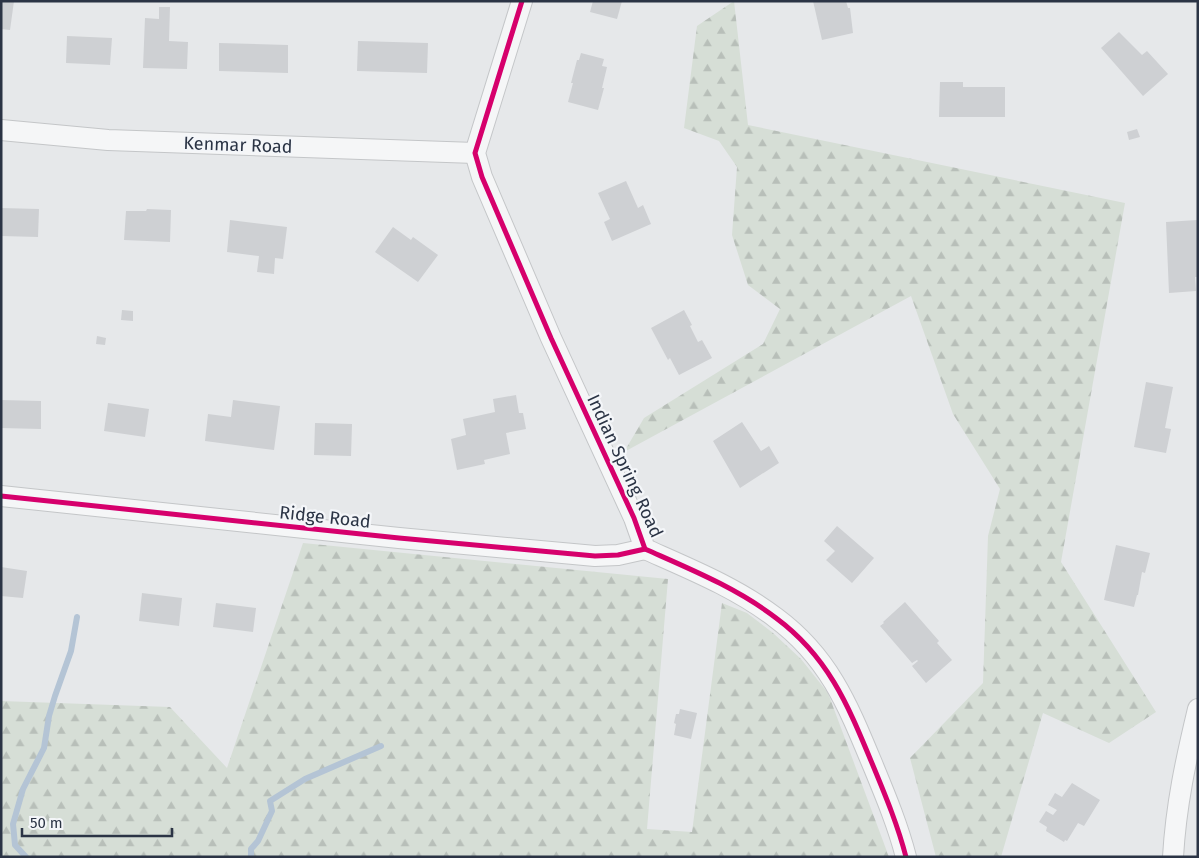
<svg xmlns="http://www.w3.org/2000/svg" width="1199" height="858" font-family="'Fira Sans',sans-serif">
	<defs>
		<pattern id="forest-firs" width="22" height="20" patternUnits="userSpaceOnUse" patternTransform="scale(1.25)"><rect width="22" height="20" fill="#d6ded6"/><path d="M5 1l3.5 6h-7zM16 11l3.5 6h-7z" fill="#b8bfb9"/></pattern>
	</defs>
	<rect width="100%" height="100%" fill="#e6e8ea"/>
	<g fill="url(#forest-firs)">
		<path d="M 734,1 L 748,125 L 1125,203 L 1061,562 L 1156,712 L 1109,743 L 1043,713 L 1001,857 L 936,857 L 910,758 L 983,683 L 988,536 L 1000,489 L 953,414 L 911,296 L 624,452 L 644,418 L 763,344 L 780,309 L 748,285 L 732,235 L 737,167 L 719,141 L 684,128 L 697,26 Z"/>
		<path d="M 303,543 L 668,579 L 647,829 L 692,832 L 722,603 L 747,613 L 773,633 L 801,659 L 828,693 L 889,857 L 1,857 L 1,701 L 170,707 L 227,768 Z"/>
	</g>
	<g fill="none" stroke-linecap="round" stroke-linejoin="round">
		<g stroke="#b4c4d5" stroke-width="6">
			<path d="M 26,857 L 15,845 L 13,824 L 23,789 L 44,748 L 49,716 L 55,696 L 71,651 L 77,617"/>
			<path d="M 251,857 L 251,849 L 258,841 L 272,811 L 270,801 L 305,779 L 381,746"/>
		</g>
	</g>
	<g fill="#ced0d3">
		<path d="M 1,1 L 14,1 L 10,30 L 1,29 Z"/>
		<path d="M 593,1 L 622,1 L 617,19 L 590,12 Z"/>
		<path d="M 813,1 L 846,1 L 848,8 L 850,8 L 853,33 L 822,40 Z"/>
		<path d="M 159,7 L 170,7 L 169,41 L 188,42 L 187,69 L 143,68 L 145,18 L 159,19 Z"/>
		<path d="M 1119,32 L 1142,55 L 1147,51 L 1168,74 L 1143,96 L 1101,48 Z"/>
		<path d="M 67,36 L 112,38 L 110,65 L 66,63 Z"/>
		<path d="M 358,41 L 428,43 L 427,73 L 357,71 Z"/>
		<path d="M 219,43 L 288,45 L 288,73 L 219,71 Z"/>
		<path d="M 581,53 L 604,59 L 602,66 L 607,67 L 602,88 L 604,88 L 598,110 L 568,102 L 573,83 L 571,83 L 577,60 L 579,60 Z"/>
		<path d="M 940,82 L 963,82 L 963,87 L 1005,87 L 1005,117 L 939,117 Z"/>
		<path d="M 1137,129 L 1140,137 L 1129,140 L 1127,132 Z"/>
		<path d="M 626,181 L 638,208 L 643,205 L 651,224 L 612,241 L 604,222 L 610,219 L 598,193 Z"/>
		<path d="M 1,208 L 39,209 L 38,237 L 1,236 Z"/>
		<path d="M 147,209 L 171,210 L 170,242 L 124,240 L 126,211 L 146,211 Z"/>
		<path d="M 230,220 L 287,227 L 283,259 L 275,258 L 274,274 L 257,272 L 259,256 L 227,252 Z"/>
		<path d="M 1197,220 L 1198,277 L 1195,277 L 1196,291 L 1169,293 L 1166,222 Z"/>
		<path d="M 393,227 L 411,240 L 413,237 L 438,255 L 418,282 L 375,252 Z"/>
		<path d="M 122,310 L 133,311 L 133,321 L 121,320 Z"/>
		<path d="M 684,310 L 692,325 L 690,326 L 698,342 L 702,340 L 712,358 L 679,375 L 670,358 L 668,360 L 651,328 Z"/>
		<path d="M 97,336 L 106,338 L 105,345 L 96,344 Z"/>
		<path d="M 1146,382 L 1173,387 L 1165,428 L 1171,429 L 1166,453 L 1134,447 Z"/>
		<path d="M 516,395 L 519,413 L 523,413 L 526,429 L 506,433 L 510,454 L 484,460 L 485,464 L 457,470 L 451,439 L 466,435 L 463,419 L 495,412 L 493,399 Z"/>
		<path d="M 1,400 L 41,401 L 41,429 L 1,428 Z"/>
		<path d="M 233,400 L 280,406 L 274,450 L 205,441 L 208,414 L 231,417 Z"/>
		<path d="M 108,403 L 149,409 L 145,437 L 104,431 Z"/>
		<path d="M 742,422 L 761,451 L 769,446 L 779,463 L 740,488 L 713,441 Z"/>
		<path d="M 315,423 L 352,424 L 351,456 L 314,455 Z"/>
		<path d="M 837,526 L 874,558 L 852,583 L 826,560 L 835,551 L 824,541 Z"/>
		<path d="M 1116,545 L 1150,553 L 1145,573 L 1142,572 L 1138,595 L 1137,595 L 1134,607 L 1104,600 Z"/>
		<path d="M 1,567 L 27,571 L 23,598 L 1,596 Z"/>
		<path d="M 142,593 L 182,598 L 179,626 L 139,621 Z"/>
		<path d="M 905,602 L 939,641 L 937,643 L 952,660 L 926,683 L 912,666 L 918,661 L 917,660 L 912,663 L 880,626 L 884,623 L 883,622 Z"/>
		<path d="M 216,603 L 256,608 L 253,632 L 213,627 Z"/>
		<path d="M 680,709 L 697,713 L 691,739 L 674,735 L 676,724 L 674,723 L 676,714 L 679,714 Z"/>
		<path d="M 1072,783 L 1100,800 L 1084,826 L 1078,823 L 1067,841 L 1065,840 L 1064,842 L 1046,831 L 1047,827 L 1039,822 L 1046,811 L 1053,815 L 1057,810 L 1048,805 L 1055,793 L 1062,797 Z"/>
	</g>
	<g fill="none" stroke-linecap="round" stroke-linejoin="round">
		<defs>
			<g id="minor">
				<path d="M 522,1 L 475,153 L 482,177 L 551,338 L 634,518 L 645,549 C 690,569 737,588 776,618 C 830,658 849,708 874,768 C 886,797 898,826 906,857"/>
				<path d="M 1,130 L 108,140 L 475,153"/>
				<path d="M 1,496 L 399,538 L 595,556 L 618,555 L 645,549"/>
				<path d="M 1173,857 C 1176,805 1186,759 1198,709"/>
			</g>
		</defs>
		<use href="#minor" stroke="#c4c6c8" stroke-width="22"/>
		<use href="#minor" stroke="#f5f6f7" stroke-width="20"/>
		<defs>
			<g id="cycleway">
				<path d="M 522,1 L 475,153 L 482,177 L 551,338 L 634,518 L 645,549 C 690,569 737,588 776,618 C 830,658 849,708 874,768 C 886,797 898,826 906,857"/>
				<path d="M 1,496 L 399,538 L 595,556 L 618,555 L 645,549"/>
			</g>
		</defs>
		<use href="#cycleway" stroke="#f4f6f9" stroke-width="8"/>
		<use href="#cycleway" stroke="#d6006c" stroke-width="5"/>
	</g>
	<g text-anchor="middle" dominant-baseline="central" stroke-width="4.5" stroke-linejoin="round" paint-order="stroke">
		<g font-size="18" fill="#2b3445" stroke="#f4f6f9">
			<text transform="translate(238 145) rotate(2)">Kenmar Road</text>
			<text transform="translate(625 466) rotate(65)">Indian Spring Road</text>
			<text transform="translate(325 517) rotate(6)">Ridge Road</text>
		</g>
	</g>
	<rect width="1199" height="858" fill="none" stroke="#2b3445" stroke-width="5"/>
	<path d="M22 828v8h150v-8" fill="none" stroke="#2b3445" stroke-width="2.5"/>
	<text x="30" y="828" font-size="15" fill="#2b3445" stroke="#f4f6f9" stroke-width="4" paint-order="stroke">50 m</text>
</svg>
